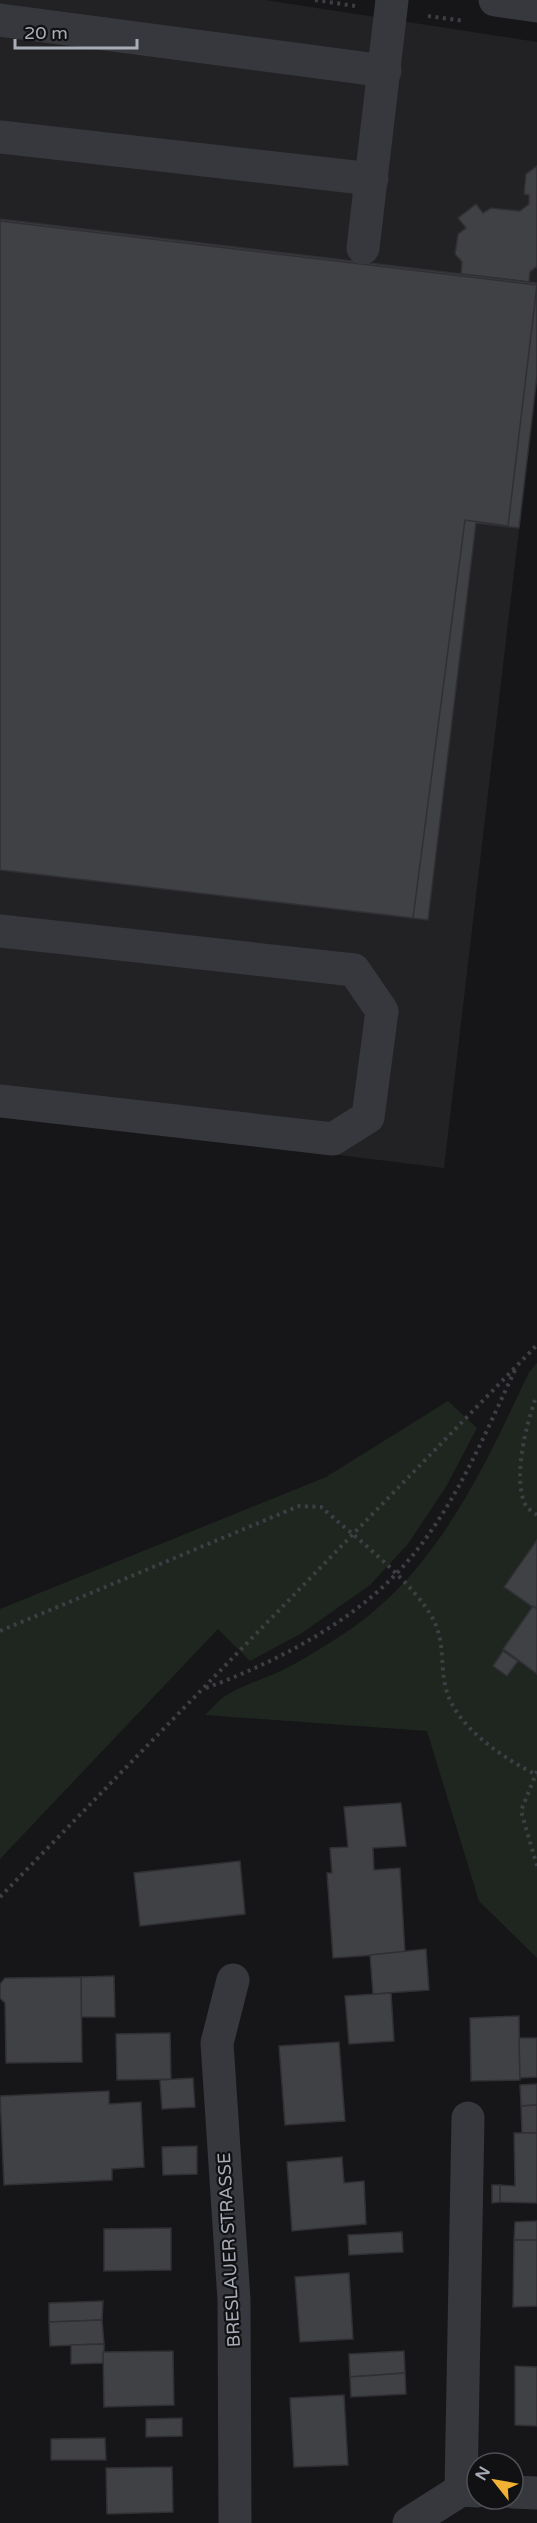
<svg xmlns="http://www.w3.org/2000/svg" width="537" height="2523" font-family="'Varela Round',sans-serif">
	<rect width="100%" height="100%" fill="#161618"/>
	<path fill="#222225" d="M 0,0 L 265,0 L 537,42 L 537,376 L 444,1168 L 0,1113 Z"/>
	<g fill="#1e261f">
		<path d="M 537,1363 L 537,1958 L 479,1901 L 427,1731 L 205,1715 C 211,1709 218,1701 225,1696 C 242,1685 264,1679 283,1670 C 303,1660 323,1647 342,1635 C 436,1574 483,1470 529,1372 Z"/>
		<path d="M 448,1401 L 477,1428 L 447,1485 L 408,1544 L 370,1585 L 302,1633 L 250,1661 L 218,1629 L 0,1859 L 0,1609 L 326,1477 Z"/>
	</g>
	<g fill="#404145" stroke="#303034" stroke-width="1.5">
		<path d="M 537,166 L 537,268 L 536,267 L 530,272 L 529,282 L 461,274 L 462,262 L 455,254 L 458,234 L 466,228 L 458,218 L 476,204 L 483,213 L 491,208 L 520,211 L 529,204 L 529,195 L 524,194 L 526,174 Z"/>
		<path d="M 0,219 L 537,283 L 537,376 L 519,528 L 476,523 L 428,920 L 0,869 Z"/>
		<path d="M 0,221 L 537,285 L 508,526 L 465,520 L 413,918 L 0,870 Z"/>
		<path d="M 537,1540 L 537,1610 L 504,1587 Z"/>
		<path d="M 533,1606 L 537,1609 L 537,1674 L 503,1649 Z"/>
		<path d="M 503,1651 L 518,1661 L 507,1676 L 493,1666 Z"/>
		<path d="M 401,1803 L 406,1846 L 373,1848 L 374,1870 L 400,1868 L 405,1953 L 333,1958 L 327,1873 L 332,1873 L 330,1848 L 348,1847 L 344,1807 Z"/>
		<path d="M 240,1861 L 245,1914 L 140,1926 L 134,1873 Z"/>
		<path d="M 426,1949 L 429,1990 L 373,1994 L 370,1955 Z"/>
		<path d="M 114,1976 L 115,2017 L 81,2017 L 81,1977 Z"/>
		<path d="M 81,1977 L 82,2062 L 6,2063 L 5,2003 L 0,1998 L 0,1984 L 5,1978 Z"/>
		<path d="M 391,1993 L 394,2041 L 349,2044 L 345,1996 Z"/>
		<path d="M 519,2016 L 520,2080 L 471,2081 L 470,2018 Z"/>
		<path d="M 170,2033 L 171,2079 L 117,2080 L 116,2034 Z"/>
		<path d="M 519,2038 L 537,2038 L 537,2077 L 520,2078 Z"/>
		<path d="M 339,2042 L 345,2121 L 285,2125 L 279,2046 Z"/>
		<path d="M 193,2078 L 195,2107 L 162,2109 L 160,2080 Z"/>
		<path d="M 537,2084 L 537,2105 L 521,2106 L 520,2085 Z"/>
		<path d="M 109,2091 L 109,2104 L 141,2102 L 144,2167 L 112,2169 L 112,2180 L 4,2185 L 0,2096 Z"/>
		<path d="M 537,2105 L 537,2133 L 522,2133 L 521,2106 Z"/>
		<path d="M 514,2133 L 537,2133 L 537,2203 L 500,2202 L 500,2185 L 515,2186 Z"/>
		<path d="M 197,2146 L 197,2174 L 163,2175 L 162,2147 Z"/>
		<path d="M 342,2157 L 344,2183 L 364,2181 L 366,2224 L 292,2231 L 287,2162 Z"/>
		<path d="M 492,2185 L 500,2185 L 500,2202 L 492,2203 Z"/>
		<path d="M 537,2221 L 537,2240 L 514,2240 L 515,2222 Z"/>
		<path d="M 171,2228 L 171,2270 L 104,2271 L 104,2229 Z"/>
		<path d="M 402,2232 L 403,2252 L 349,2255 L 348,2235 Z"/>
		<path d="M 514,2240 L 537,2240 L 537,2306 L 513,2307 Z"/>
		<path d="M 349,2273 L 353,2339 L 300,2342 L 295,2277 Z"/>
		<path d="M 103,2301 L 102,2320 L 49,2322 L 49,2303 Z"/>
		<path d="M 102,2320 L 104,2344 L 50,2346 L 49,2322 Z"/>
		<path d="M 104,2344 L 104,2363 L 71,2364 L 71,2345 Z"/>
		<path d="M 173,2351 L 174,2405 L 104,2407 L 103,2352 Z"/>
		<path d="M 404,2351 L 405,2373 L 350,2377 L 349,2354 Z"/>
		<path d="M 515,2366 L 537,2367 L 537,2426 L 515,2425 Z"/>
		<path d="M 405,2373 L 406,2394 L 351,2397 L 350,2377 Z"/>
		<path d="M 344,2395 L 348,2465 L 294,2467 L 290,2398 Z"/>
		<path d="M 182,2418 L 182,2436 L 146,2437 L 146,2419 Z"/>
		<path d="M 105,2438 L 106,2460 L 51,2460 L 51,2439 Z"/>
		<path d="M 172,2467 L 173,2512 L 107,2514 L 106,2468 Z"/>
	</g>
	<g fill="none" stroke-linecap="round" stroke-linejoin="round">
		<g stroke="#3d3f44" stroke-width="4" stroke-dasharray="3 4.5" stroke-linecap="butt">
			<path d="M 315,0 L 355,6"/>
			<path d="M 428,16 L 465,21"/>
			<path d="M 535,1400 C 526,1427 512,1479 526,1506 C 528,1509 533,1512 537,1515"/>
			<path d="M 0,1631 L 299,1506 L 321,1507 C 354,1536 416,1584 434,1621 C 445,1643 440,1666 446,1689 C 455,1726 504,1759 537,1775"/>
			<path d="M 206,1688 C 272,1664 347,1625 396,1574 C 451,1517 482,1440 515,1370"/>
			<path d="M 537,1771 L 521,1811 L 537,1866"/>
			<path d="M 0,1897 L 537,1345"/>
		</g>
		<g stroke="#37383d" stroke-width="33">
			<path d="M 495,0 L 537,6"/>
			<path d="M 0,20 L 385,71"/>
			<path d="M 0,137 L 372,179"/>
			<path d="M 363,248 L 392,0"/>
			<path d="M 0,931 L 354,970 L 382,1011 L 368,1117 L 333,1139 L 0,1101"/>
			<path d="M 233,1980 L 217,2043 L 234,2300 L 235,2523"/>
			<path d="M 461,2490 L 468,2118"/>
			<path d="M 513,2492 L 537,2493"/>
			<path d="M 409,2523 L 461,2490 L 477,2491"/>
		</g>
	</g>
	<g text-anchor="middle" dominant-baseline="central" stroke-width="4.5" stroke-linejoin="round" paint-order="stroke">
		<g font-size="18" fill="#a8adb8" stroke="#111113">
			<text transform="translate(229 2250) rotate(-93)">BRESLAUER STRASSE</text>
		</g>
	</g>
	<g transform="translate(495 2481) rotate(301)"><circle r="28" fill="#111113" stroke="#4d4f55" stroke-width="1.5"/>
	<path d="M0-4.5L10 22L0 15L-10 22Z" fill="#f2b134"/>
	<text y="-9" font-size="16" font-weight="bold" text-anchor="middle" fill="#a8adb8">N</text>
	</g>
	<path d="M15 39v9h122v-9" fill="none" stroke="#a8adb8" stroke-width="3"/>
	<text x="24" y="39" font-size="18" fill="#a8adb8" stroke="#111113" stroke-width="4.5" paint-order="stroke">20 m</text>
</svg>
